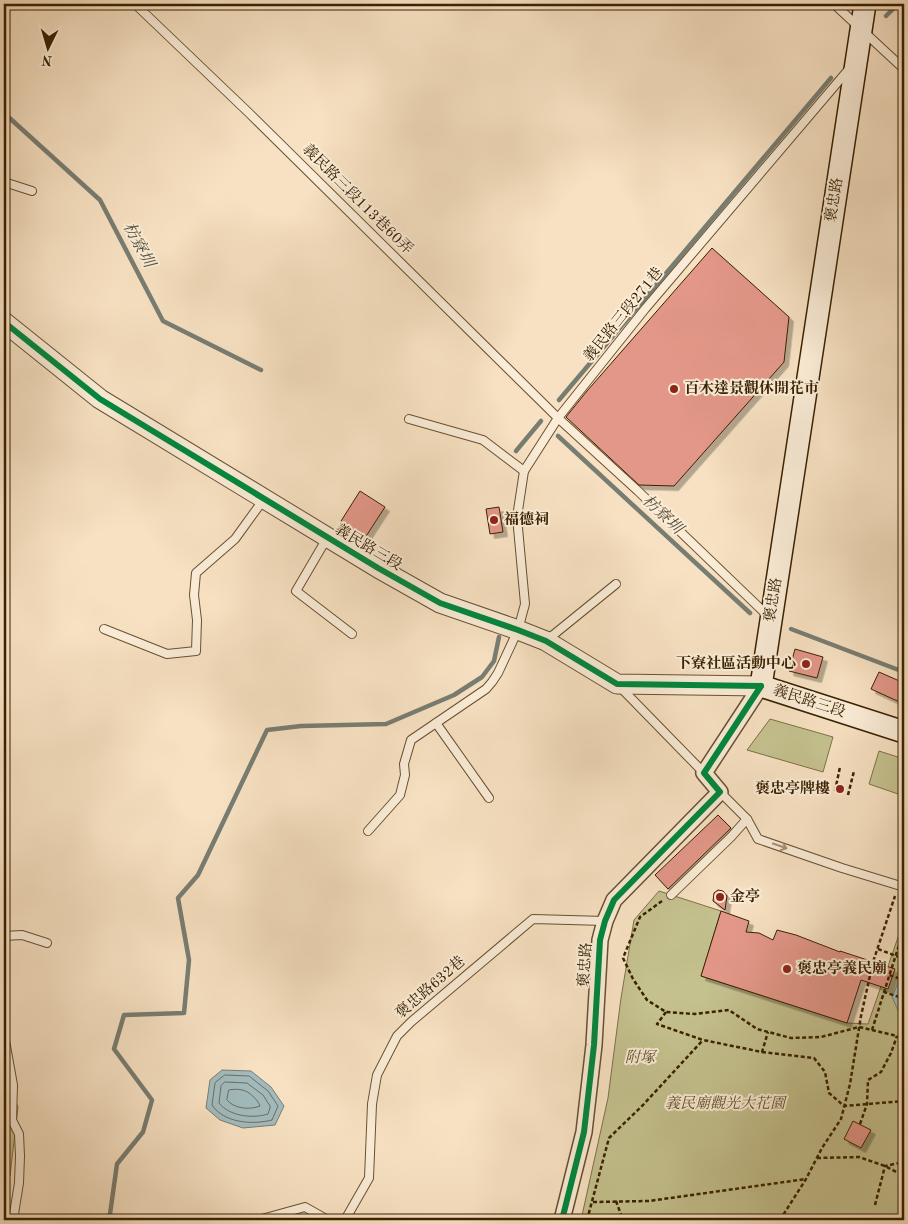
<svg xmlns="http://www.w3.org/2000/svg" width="908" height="1224" font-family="'Old Standard TT','Noto Serif TC',serif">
	<defs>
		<filter id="shadow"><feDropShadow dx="4.5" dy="4.5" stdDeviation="0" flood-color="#0004"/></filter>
	</defs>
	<rect width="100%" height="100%" fill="#f7e1c2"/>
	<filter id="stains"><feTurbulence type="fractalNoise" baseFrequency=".004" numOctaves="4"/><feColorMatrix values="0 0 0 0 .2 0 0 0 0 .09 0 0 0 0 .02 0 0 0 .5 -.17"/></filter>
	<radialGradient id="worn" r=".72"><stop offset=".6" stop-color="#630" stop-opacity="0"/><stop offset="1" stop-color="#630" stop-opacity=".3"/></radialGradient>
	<g fill="#c4c18e" stroke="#7e7147">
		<path d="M 770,719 L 833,737 L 823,772 L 747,750 Z"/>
		<path d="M 879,751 L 904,759 L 904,796 L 869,784 Z"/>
		<path d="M 659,891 L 721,911 L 701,976 L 847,1023 L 868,1024 L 904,920 L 904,1220 L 581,1220 L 608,1098 L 621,998 L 634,920 Z"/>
		<path d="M 4,1073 L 18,1107 L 10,1176 L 4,1184 Z"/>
	</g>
	<g fill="#a2bbbe" stroke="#787d72">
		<path d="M 903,971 L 904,971 L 904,1016 L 901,1017 L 892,997 Z"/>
		<path d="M 222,1070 L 251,1071 L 271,1087 L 284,1106 L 275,1125 L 243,1128 L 220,1120 L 206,1108 L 210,1080 Z"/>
	</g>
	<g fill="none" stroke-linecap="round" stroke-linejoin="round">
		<g stroke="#6e6e5f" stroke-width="1">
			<path d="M 225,1075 L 249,1076 L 268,1091 L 278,1106 L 272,1120 C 252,1125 224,1123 212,1105 L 215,1083 Z"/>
			<path d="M 225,1082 L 247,1083 L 263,1095 L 270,1106 L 270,1108 L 268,1114 C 252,1119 229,1116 219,1103 L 221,1086 Z"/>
			<path d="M 229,1090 C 233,1089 238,1089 242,1090 C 249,1091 258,1100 260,1106 C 250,1110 234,1109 227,1100 Z"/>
		</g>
		<g stroke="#787d72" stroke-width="4.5">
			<path d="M 886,16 L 898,4"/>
			<path d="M 4,113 L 100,200 L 163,321 L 261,370"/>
			<path d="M 559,400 L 831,78"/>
			<path d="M 558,436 L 750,613"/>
			<path d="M 516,451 L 541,421"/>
			<path d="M 791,629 L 904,672"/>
			<path d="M 105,1220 L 110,1214 L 117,1164 L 143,1132 L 152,1100 L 114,1049 L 124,1015 L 184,1013 L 189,960 L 178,898 L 198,875 L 267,730 L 301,726 L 386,724 L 454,695 L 482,677 L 494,661 L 499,637"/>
		</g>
	</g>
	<g fill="#e39788" stroke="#392100" filter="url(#shadow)">
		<path d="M 712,248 L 789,317 L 784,362 L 674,486 L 639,485 L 566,417 L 587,391 Z"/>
		<path d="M 360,491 L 385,507 L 361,544 L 336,529 Z"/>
		<path d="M 499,507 L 503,532 L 490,534 L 486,509 Z"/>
		<path d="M 795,649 L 823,657 L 817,678 L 789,671 Z"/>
		<path d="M 879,672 L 904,683 L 904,704 L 871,689 Z"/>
		<path d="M 718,815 L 731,828 L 668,889 L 655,875 Z"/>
		<path d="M 718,890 L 723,891 L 727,896 L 725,910 L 713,901 L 714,893 Z"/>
		<path d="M 721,911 L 749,921 L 746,932 L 759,933 L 773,940 L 777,930 L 796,935 L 840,952 L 840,951 L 895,969 L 888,989 L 861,980 L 847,1023 L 701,976 Z"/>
		<path d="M 853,1121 L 871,1130 L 861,1148 L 844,1139 Z"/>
	</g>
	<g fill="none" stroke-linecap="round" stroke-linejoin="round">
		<defs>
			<g id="service">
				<path d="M 135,4 L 249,113 L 558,418 L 638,491 L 768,616"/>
				<path d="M 834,4 L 904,69"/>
				<path d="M 4,182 L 32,191"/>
				<path d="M 409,419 L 483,440 L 524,471"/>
				<path d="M 327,538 L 296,591 L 352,634"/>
				<path d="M 104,629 L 167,654 L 196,651 L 197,620 L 194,595 L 196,573 L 235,539 L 264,499"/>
				<path d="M 547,640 L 616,584"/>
				<path d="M 621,688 L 704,773"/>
				<path d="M 436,723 L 489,798"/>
				<path d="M 720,792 L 747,819 L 758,839 L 842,868 L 904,887"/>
				<path d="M 368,831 L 400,795 L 405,775 L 404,764 L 411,740 L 486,689 L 492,682 L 498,673 L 518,630 L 525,604 L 517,517 L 524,471 L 558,418 L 645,309 L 849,69"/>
				<path d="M 671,895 L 731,837 L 747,819"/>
				<path d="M 4,936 L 22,935 L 47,943"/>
				<path d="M 4,1035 L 13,1085 L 12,1120 L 19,1134 L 20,1156 L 19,1183 L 13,1220"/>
				<path d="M 258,1220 L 305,1207 L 328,1220"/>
				<path d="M 345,1220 L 369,1178 L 372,1104 L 377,1075 L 397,1036 L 411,1022 L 533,919 L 605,921"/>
			</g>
			<path id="minor" d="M 562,1220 L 584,1132 L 594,1045 L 600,940 L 605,921 L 614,900 L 720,792 L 704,773 L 761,686"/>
			<path id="tertiary" d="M 4,322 L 100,399 L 378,568 L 440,603 L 518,630 L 546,641 L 617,684 L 761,686"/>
			<path id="secondary" d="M 865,4 L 761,686 L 904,732"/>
		</defs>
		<use href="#service" stroke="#685130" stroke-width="10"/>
		<use href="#minor" stroke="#685130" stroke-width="18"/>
		<use href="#tertiary" stroke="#685130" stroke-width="21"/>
		<use href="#secondary" stroke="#392100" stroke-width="24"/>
		<g stroke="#392100" stroke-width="2.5" stroke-dasharray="4 2.5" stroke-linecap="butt">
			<path d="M 835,791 L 840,767"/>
			<path d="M 848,795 L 854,771"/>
			<path d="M 662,901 L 640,917 L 623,958 L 633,979 L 647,1000 L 666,1012 L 695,1014 L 729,1010 L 757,1029 L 791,1038 L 821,1037 L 859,1027 L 897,1036 L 902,1038 L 904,1049 L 903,1064 L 904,1065"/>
			<path d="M 878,949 L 904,959"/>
			<path d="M 871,969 L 904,980 L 899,997 L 884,992"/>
			<path d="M 666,1012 L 657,1024 L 703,1040 L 762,1052 L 768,1032"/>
			<path d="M 872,1030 L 900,942 L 904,943"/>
			<path d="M 762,1052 L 814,1058 L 825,1072 L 829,1093 L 844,1106 L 904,1101"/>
			<path d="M 860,1124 L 867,1104 L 868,1080 L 881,1072 L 891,1053 L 897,1036"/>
			<path d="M 817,1158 L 859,1157 L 885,1166 L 904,1176"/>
			<path d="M 616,1201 L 623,1220"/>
			<path d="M 593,1202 L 649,1201 L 806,1179"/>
			<path d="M 875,1205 L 885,1166 L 904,1162"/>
			<path d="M 587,1220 L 609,1138 L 643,1105 L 703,1040"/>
			<path d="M 780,1220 L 806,1179 L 822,1148 L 841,1119 L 850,1084 L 861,1016 L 873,962 L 895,896"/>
		</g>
		<use href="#service" stroke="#faecd7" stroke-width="8"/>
		<use href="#minor" stroke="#faecd7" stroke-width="15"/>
		<use href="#tertiary" stroke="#faecd7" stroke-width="19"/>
		<use href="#secondary" stroke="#faecd7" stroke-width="21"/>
		<defs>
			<g id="cycleway">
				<path d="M 4,322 L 100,399 L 378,568 L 440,603 L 518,630 L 546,641 L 617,684 L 761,686"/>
				<path d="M 562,1220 L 584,1132 L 594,1045 L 600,940 L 605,921 L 614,900 L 720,792 L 704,773 L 761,686"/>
			</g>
		</defs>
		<use href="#cycleway" stroke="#faecd7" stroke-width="9"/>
		<use href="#cycleway" stroke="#00873e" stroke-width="6"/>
	</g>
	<defs><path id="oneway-shaft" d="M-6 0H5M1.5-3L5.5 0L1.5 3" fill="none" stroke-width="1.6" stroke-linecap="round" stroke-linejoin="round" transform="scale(1.25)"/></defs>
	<use stroke="#a39176" href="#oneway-shaft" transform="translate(780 846) rotate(19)"/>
	<g fill="#8f2418" stroke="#faecd7" stroke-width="2">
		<circle cx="674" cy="389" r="5"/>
		<circle cx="494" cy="520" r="5"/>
		<circle cx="806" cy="664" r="5"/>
		<circle cx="840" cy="789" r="5"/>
		<circle cx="720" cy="897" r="5"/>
		<circle cx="787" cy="969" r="5"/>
	</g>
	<g text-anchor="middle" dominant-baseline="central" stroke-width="4" stroke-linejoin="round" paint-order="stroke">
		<g font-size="15" fill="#392100" stroke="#faecd7">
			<text transform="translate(357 200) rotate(45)">義民路三段113巷60弄</text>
			<text transform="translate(835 200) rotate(-81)">褒忠路</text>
			<text transform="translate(624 315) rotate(-51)">義民路三段271巷</text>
			<text transform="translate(368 548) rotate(31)">義民路三段</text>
			<text transform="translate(774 600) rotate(-81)">褒忠路</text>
			<text transform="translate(809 702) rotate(18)">義民路三段</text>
			<text transform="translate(586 965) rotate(-86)">褒忠路</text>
			<text transform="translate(431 988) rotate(-41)">褒忠路632巷</text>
		</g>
		<g font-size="15" font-weight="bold" fill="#392100" stroke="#faecd7" text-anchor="start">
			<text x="684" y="389">百木達景觀休閒花市</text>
			<text x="504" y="520">福德祠</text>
			<text x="796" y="664" text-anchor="end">下寮社區活動中心</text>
			<text x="830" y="789" text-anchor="end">褒忠亭牌樓</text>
			<text x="730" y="897">金亭</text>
			<text x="797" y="969">褒忠亭義民廟</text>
		</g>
		<g font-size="15" font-style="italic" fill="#63512b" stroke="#faecd7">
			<text x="640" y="1058">附塚</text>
			<text x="725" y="1104">義民廟觀光大花園</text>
		</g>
		<g font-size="16" font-style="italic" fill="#584f39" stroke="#faecd7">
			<text transform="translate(138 245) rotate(62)">枋寮圳</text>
			<text transform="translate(662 515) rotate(43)">枋寮圳</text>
		</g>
	</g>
	<rect width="908" height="1224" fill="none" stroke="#f7e1c2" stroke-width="20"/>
	<rect x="5" y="5" width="898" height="1214" fill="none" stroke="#392100" stroke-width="2.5"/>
	<rect x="10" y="10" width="888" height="1204" fill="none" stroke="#392100"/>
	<g transform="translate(48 48) rotate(185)" stroke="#faecd7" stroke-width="4" paint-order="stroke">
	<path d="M0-4L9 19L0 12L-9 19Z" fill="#392100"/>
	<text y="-8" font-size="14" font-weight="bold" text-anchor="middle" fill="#392100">N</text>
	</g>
	<rect width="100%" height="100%" filter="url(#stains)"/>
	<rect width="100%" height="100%" fill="url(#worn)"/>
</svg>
